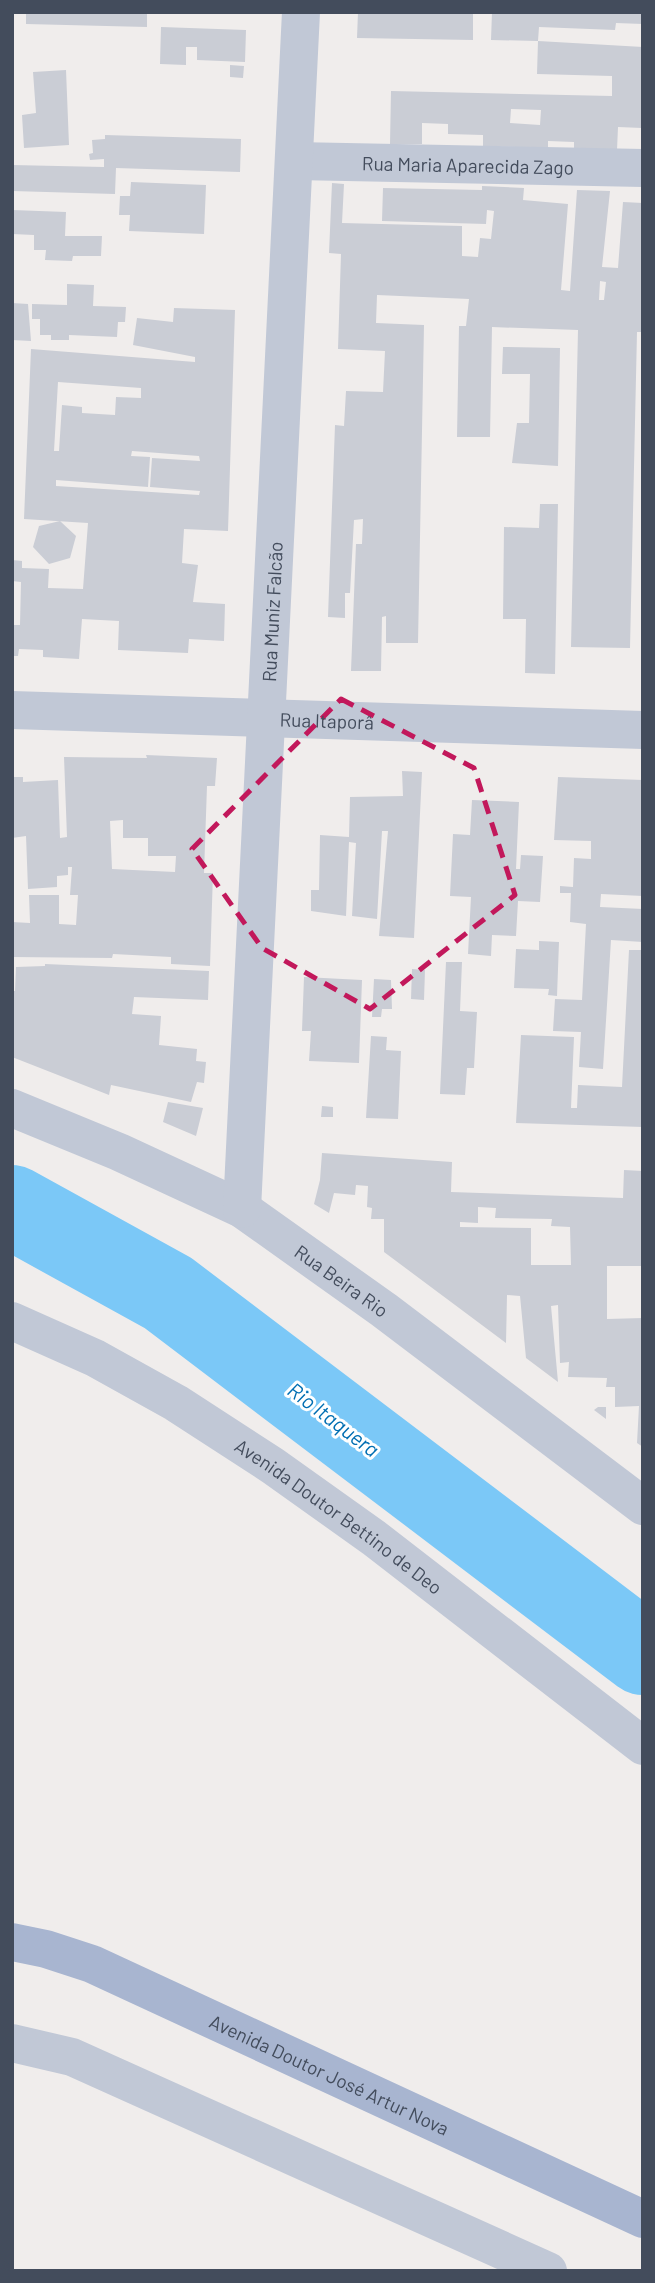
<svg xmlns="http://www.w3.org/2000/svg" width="655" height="2283" font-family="Barlow,sans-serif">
	<rect width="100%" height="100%" fill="#f0edec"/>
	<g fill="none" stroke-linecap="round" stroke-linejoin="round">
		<path stroke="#7bc8f7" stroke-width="84" d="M 12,1207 L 168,1293 L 643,1653"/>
	</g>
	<g fill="#cacdd5" fill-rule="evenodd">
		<path d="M 26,12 L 147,12 L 147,27 L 26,24 Z"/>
		<path d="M 358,12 L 473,12 L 473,40 L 357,38 Z"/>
		<path d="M 492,12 L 643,12 L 643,24 L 616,23 L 615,30 L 539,27 L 538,41 L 643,47 L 642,128 L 618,127 L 617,150 L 574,148 L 574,142 L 548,141 L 548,148 L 483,146 L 483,135 L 448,134 L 448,124 L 422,123 L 422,144 L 390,144 L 391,91 L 612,96 L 612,76 L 537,74 L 538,41 L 491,40 ZM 511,109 L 541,110 L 540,125 L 510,123 Z"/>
		<path d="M 161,27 L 246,30 L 245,62 L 197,60 L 197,47 L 186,47 L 186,65 L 160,64 Z"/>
		<path d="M 230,65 L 244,66 L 243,78 L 230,77 Z"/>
		<path d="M 66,70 L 69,145 L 24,148 L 22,115 L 36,113 L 33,72 Z"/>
		<path d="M 105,135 L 241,139 L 240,172 L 116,168 L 115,194 L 12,191 L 12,165 L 104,167 L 104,159 L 90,160 L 89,154 L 93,153 L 92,140 L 105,139 Z"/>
		<path d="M 131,182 L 206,185 L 204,234 L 129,231 L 130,215 L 119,215 L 120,196 L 130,196 Z"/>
		<path d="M 332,183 L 344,184 L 342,223 L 462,226 L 462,256 L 478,257 L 480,238 L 491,239 L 494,211 L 487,210 L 486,224 L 382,221 L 383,188 L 482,190 L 482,186 L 524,188 L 523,200 L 568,204 L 561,290 L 570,291 L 577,190 L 610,191 L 602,267 L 618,268 L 623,202 L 643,203 L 643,315 L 641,332 L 637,332 L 630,648 L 571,647 L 578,330 L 492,327 L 490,437 L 457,437 L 459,326 L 466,326 L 469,299 L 377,295 L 376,323 L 424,325 L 418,643 L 386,643 L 386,616 L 382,617 L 381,671 L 351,671 L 356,544 L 362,544 L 363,519 L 354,520 L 350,593 L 345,593 L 345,618 L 328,617 L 335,425 L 344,426 L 346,391 L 383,392 L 385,351 L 338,349 L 341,254 L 329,253 ZM 600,281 L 606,282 L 604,300 L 599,300 Z"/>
		<path d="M 12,210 L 66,212 L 65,236 L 102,236 L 101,256 L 73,256 L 72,261 L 45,260 L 46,250 L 34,250 L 34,235 L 12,234 Z"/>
		<path d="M 67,284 L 94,285 L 93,306 L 126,307 L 125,322 L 118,322 L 117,337 L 69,335 L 69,340 L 51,340 L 51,335 L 40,335 L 40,319 L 32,319 L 32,304 L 67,305 Z"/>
		<path d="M 12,303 L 28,304 L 31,341 L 12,340 Z"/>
		<path d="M 174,308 L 235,310 L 228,531 L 184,529 L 182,563 L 198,565 L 193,602 L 225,604 L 224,641 L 189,639 L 188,653 L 118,650 L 119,621 L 82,619 L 79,659 L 43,657 L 43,650 L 19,649 L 18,656 L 12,656 L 12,625 L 20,625 L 21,582 L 12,581 L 12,560 L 22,561 L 22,568 L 49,569 L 48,588 L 83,589 L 88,523 L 24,519 L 31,349 L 195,362 L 195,357 L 133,345 L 137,318 L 173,322 ZM 58,382 L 141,388 L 141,398 L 116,397 L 115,415 L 82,413 L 82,407 L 62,405 L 59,451 L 54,451 ZM 132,451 L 199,456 L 200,461 L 152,458 L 150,487 L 200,491 L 199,495 L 56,486 L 56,480 L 148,487 L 150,457 L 131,456 Z"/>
		<path d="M 503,347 L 560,348 L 558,466 L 512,463 L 517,423 L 529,423 L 530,374 L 502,374 Z"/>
		<path d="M 540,504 L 558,504 L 555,674 L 525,673 L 526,619 L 503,619 L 504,527 L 539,528 Z"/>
		<path d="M 60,521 L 76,536 L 70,558 L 49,564 L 33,547 L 39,526 Z"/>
		<path d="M 146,755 L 217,758 L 215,786 L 207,786 L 204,873 L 213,873 L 210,966 L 171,964 L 171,957 L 113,954 L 112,958 L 12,957 L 12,922 L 30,923 L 29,895 L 59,895 L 59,924 L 76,925 L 78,895 L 70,895 L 72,867 L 68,867 L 68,875 L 57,876 L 57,887 L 28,889 L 26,836 L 12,838 L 12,777 L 23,777 L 23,782 L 58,780 L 60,838 L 67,837 L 64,757 L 147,758 ZM 123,820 L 123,838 L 148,838 L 148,856 L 176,856 L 175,872 L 112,869 L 110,821 Z"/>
		<path d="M 402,771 L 422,772 L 414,938 L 379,936 L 388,831 L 382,831 L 377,919 L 352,916 L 356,843 L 349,842 L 346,916 L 311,911 L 311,890 L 319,890 L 320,835 L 349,837 L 350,797 L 403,796 Z"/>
		<path d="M 558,777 L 643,780 L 643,896 L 601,894 L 600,907 L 643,909 L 643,942 L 611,940 L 603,1069 L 579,1067 L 581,1032 L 553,1031 L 555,999 L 582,1000 L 586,924 L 570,922 L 571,893 L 560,893 L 560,886 L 573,887 L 574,858 L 591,859 L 591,841 L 554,840 Z"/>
		<path d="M 472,800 L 519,802 L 516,869 L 520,869 L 521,855 L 543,856 L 540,902 L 518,901 L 516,936 L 492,935 L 491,956 L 468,954 L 471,897 L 450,896 L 453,834 L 470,835 Z"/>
		<path d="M 539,941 L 559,942 L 557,996 L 548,995 L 549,989 L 514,988 L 516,949 L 539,950 Z"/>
		<path d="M 629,950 L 643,950 L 643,1127 L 516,1123 L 521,1035 L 574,1037 L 571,1108 L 577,1108 L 578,1085 L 622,1087 Z"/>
		<path d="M 446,962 L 462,962 L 460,1011 L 477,1012 L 474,1068 L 467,1068 L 465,1095 L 440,1094 Z"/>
		<path d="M 45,964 L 209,971 L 208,1000 L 134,997 L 132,1014 L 161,1016 L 159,1045 L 197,1049 L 196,1061 L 206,1062 L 204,1083 L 197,1082 L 191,1102 L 111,1085 L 109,1095 L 12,1057 L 12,991 L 15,991 L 16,967 L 45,966 Z"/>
		<path d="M 412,969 L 425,970 L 424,1000 L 411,999 Z"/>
		<path d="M 304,977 L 362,980 L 359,1063 L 309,1061 L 311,1031 L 302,1031 Z"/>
		<path d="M 374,979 L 391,980 L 392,1009 L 382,1009 L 381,1017 L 372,1017 Z"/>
		<path d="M 371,1036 L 387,1037 L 386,1050 L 401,1051 L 398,1119 L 366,1118 Z"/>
		<path d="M 168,1102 L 203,1108 L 196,1136 L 163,1122 Z"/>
		<path d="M 322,1106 L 333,1107 L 333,1117 L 321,1117 Z"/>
		<path d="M 322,1153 L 452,1162 L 451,1192 L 623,1198 L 624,1170 L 643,1171 L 643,1266 L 607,1266 L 607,1319 L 643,1318 L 643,1447 L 637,1443 L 639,1406 L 615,1407 L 615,1387 L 606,1387 L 607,1378 L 568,1377 L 569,1362 L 560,1363 L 558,1305 L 551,1306 L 558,1382 L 526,1358 L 520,1296 L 507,1295 L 506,1343 L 384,1252 L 384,1219 L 371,1219 L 372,1208 L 367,1207 L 368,1186 L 356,1185 L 355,1195 L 334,1193 L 329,1213 L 314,1204 L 320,1180 ZM 478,1207 L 496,1208 L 495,1218 L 552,1219 L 551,1226 L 570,1227 L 571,1265 L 531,1265 L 531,1228 L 460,1227 L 460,1222 L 478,1223 Z"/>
		<path d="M 598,1407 L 606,1407 L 606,1419 L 594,1410 Z"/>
	</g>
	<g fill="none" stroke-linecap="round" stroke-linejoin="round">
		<g stroke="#c1c8d6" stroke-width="38">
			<path id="s1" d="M 295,161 L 643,168"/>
			<path id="s2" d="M 12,710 L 643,730"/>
			<path id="s3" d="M 12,1108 L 119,1152 L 242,1209 L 384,1310 L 643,1506"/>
			<path id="s4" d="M 242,1209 L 301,12"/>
			<path id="s5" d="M 12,1321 L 95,1358 L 176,1403 L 273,1466 L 374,1538 L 643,1746"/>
			<path d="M 12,2043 L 72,2057 L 548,2271"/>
		</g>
		<path stroke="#a8b5d0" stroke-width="38" id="s6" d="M 12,1942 L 46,1949 L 92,1964 L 643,2219"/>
	</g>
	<path fill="none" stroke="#c2185b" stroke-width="5" stroke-dasharray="14 9" stroke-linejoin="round" d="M 341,699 L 474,768 L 515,895 L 370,1009 L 262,948 L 192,849 Z"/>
	<g text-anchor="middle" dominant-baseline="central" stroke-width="6" stroke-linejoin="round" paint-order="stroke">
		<g font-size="19" fill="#434c5c" stroke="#fff">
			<text stroke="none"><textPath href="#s1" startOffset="173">Rua Maria Aparecida Zago</textPath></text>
			<text stroke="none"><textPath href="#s4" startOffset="598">Rua Muniz Falcão</textPath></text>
			<text stroke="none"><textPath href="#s2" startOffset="315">Rua Itaporâ</textPath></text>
			<text stroke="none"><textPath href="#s3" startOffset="374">Rua Beira Rio</textPath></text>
			<text stroke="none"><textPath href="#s5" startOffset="382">Avenida Doutor Bettino de Deo</textPath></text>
			<text stroke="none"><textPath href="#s6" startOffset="345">Avenida Doutor José Artur Nova</textPath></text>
		</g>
		<g font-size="21" font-style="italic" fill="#006eb2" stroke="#fff">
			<text transform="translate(334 1419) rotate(37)">Rio Itaquera</text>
		</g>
	</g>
	<rect width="655" height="2283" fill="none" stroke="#434c5c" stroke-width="28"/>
</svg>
